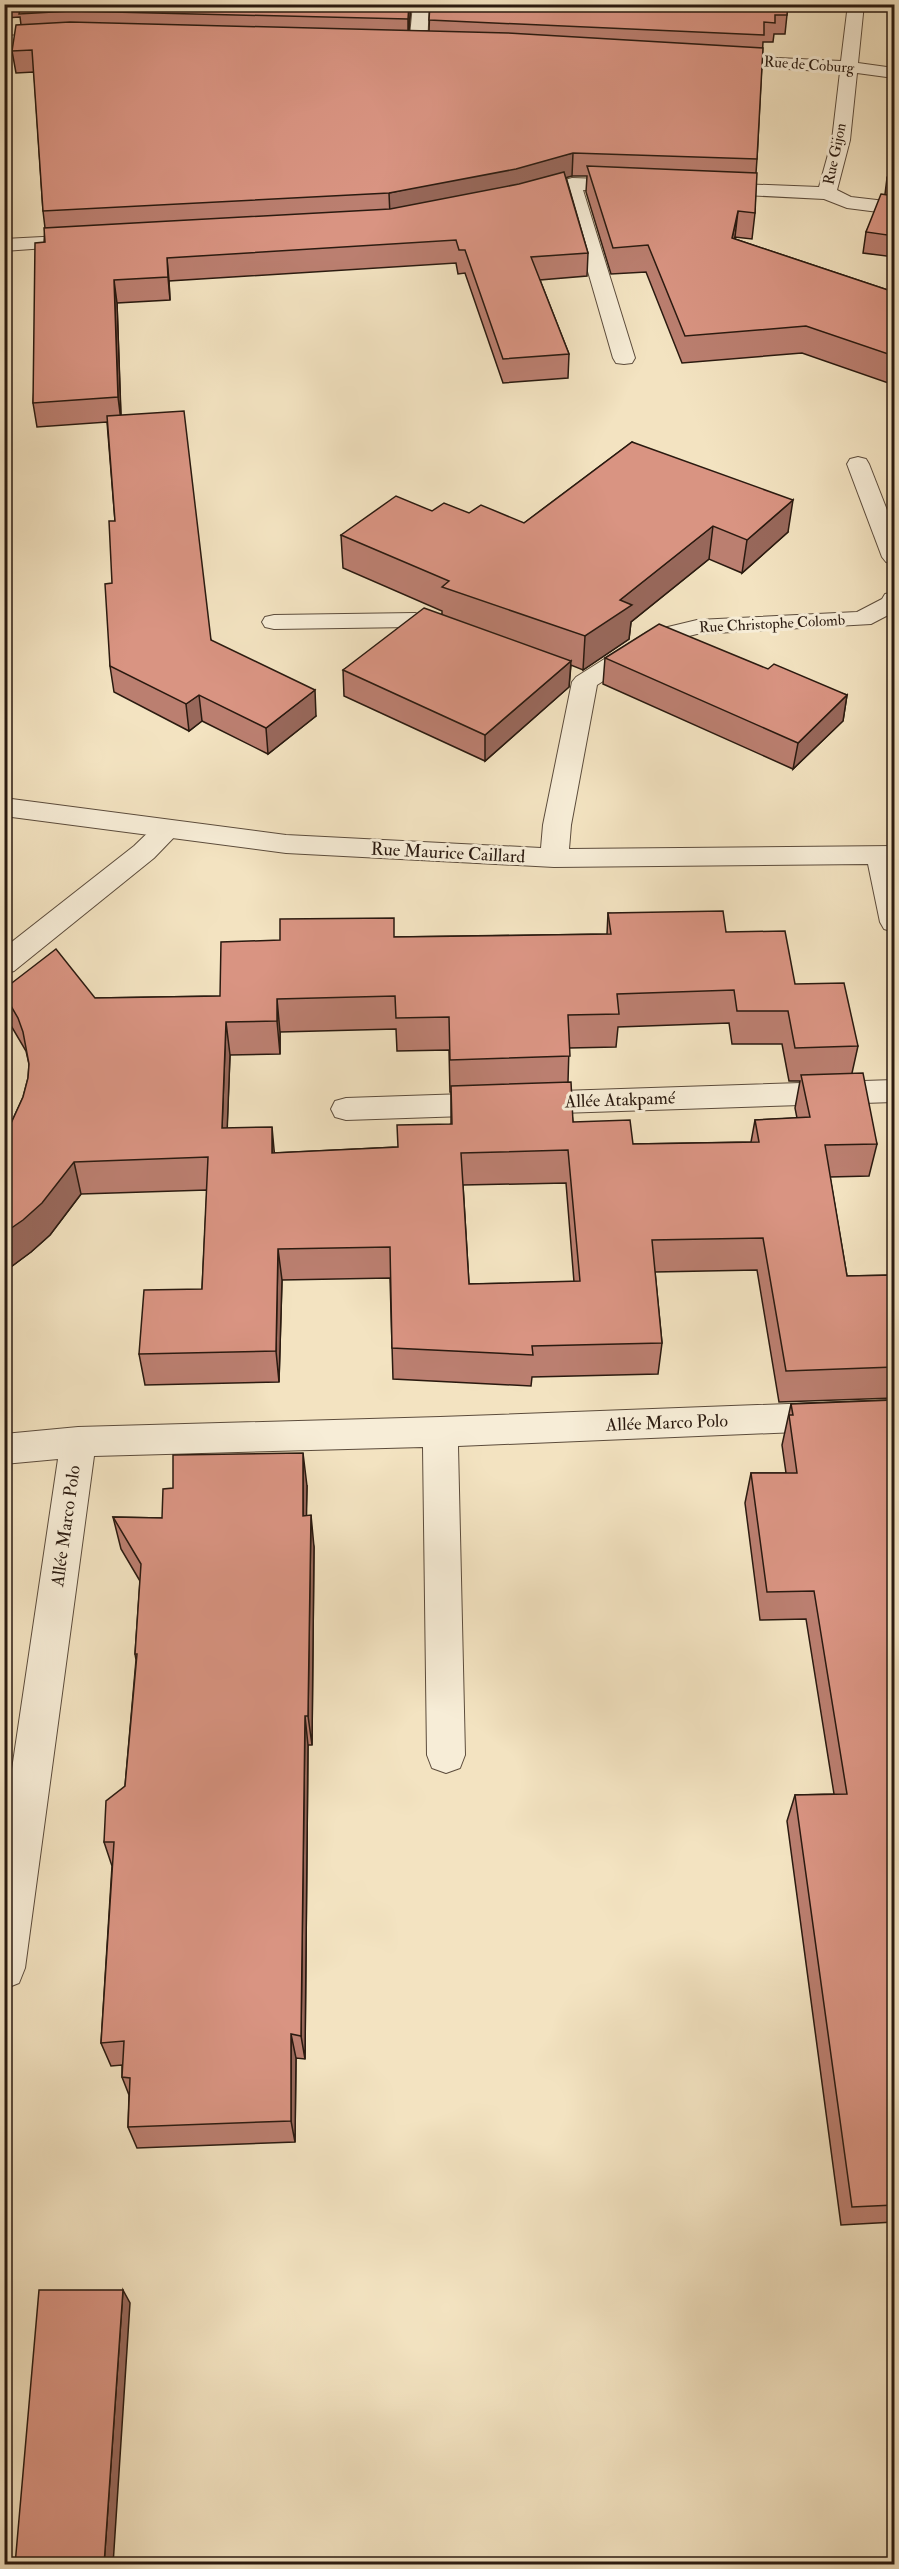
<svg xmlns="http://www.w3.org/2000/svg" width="899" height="2569" font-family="'IM FELL Double Pica',serif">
	<rect width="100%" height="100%" fill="#f3e3c1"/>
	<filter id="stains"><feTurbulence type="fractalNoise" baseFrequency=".00333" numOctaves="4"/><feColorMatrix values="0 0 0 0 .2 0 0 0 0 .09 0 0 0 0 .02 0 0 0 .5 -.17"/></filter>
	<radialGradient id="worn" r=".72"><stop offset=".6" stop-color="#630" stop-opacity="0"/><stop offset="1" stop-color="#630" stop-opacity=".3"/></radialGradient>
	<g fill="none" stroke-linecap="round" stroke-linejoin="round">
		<defs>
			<path id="lane" d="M 168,820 L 178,823 L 182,829 L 154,858 L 14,971 L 4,974 L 4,948 L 134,846 L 158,823 Z"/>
			<g id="street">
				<path d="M 413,4 L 429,4 L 427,46 L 424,50 L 412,50 L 409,46 Z"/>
				<path d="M 848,4 L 864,4 L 858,63 L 894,68 L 894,78 L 857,73 L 850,140 L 837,190 L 851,197 L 894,202 L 894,214 L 847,208 L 824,199 L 705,193 L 702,189 L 705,185 L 712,183 L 819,187 L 832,140 L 840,72 L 717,65 L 711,64 L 708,60 L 711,56 L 717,55 L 841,61 Z"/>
				<path d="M 60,33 L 66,34 L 69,38 L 66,42 L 4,46 L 4,36 Z"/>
				<path d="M 572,178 L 631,180 L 638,182 L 641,186 L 638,190 L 631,192 L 583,190 L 635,358 L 632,363 L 624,364 L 616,363 L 613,358 L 565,192 L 525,203 L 518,201 L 515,197 L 518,193 Z"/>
				<path d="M 81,235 L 88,237 L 91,241 L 88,245 L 4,251 L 4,239 Z"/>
				<path d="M 858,457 L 866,459 L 869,464 L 894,528 L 894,564 L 886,562 L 882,557 L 847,464 L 850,459 Z"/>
				<path d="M 894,592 L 894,612 L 871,624 L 697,634 L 665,642 L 597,685 L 571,825 L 569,849 L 894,846 L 894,932 L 884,929 L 880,922 L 868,864 L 554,867 L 286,853 L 4,816 L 4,798 L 286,835 L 541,848 L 543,825 L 572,682 L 576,677 L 647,632 L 697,620 L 857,612 L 882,599 L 885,594 Z"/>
				<path d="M 415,613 L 459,628 L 462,633 L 459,638 L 450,640 L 412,627 L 274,629 L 265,627 L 262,622 L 265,617 L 274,615 Z"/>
				<path d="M 894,1080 L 894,1102 L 346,1120 L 335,1117 L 331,1109 L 335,1101 L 346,1098 Z"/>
				<path d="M 894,1400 L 894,1428 L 458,1446 L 465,1755 L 460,1768 L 446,1773 L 432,1768 L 427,1755 L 423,1447 L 94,1456 L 25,1968 L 19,1983 L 4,1989 L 4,1823 L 58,1459 L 4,1464 L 4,1434 L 78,1427 L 440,1417 Z"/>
			</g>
		</defs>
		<use href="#lane" stroke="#5c4c3c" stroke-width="2"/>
		<use href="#street" stroke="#5c4c3c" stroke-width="2"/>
		<use href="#lane" fill="#f7edd7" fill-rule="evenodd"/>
		<use href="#street" fill="#f7edd7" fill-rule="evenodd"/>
	</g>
	<g fill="#bb7f70" stroke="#2a1a10" stroke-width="1.5" fill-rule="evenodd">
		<path d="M 4,4 L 411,4 L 409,31 L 429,31 L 430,4 L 847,4 L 845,8 L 788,5 L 785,34 L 774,34 L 773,42 L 763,42 L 757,159 L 756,173 L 755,213 L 752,239 L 735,237 L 735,239 L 894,292 L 894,385 L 802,353 L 682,363 L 646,272 L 611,274 L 586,192 L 587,176 L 572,176 L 566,177 L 588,253 L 587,276 L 540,280 L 569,354 L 568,378 L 503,383 L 465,273 L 458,274 L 456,263 L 169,281 L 170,300 L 117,303 L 121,415 L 211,640 L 316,716 L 268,754 L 202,721 L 189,731 L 114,692 L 110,666 L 115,521 L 107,422 L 37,427 L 33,403 L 45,228 L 43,211 L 34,72 L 16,73 L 12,51 L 21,25 L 20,17 L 4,18 Z"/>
		<path d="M 865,4 L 894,4 L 894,112 L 888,112 L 888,80 L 891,65 L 888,65 L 889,10 L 866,9 Z"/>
		<path d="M 894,160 L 894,257 L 863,253 L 866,232 L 885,194 L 887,178 Z"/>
		<path d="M 632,442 L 788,532 L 742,573 L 709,559 L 631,622 L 629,639 L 583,670 L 571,665 L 569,687 L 485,761 L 344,696 L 343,670 L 442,614 L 442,611 L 343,568 L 341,535 L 432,511 L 469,513 L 524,523 Z"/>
		<path d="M 605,658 L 768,669 L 847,695 L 843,721 L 793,769 L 603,684 Z"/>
		<path d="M 608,913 L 726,932 L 795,984 L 858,1046 L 852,1073 L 877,1144 L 869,1176 L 830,1177 L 847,1276 L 894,1275 L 894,1398 L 779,1402 L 757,1270 L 655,1272 L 662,1343 L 658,1374 L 532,1377 L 531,1386 L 393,1379 L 390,1278 L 282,1280 L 279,1382 L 145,1385 L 139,1354 L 202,1289 L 207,1190 L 81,1194 L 50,1235 L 31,1252 L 4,1272 L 4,1135 L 7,1132 L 23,1097 L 28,1078 L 29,1064 L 26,1051 L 10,1024 L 4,999 L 4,989 L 95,998 L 220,996 L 394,937 L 607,934 ZM 729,1023 L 732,1044 L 782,1044 L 789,1081 L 800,1081 L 795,1108 L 797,1118 L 755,1120 L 751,1142 L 633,1144 L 573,1122 L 568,1082 L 569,1048 L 616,1047 L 618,1027 ZM 396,1029 L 397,1051 L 449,1050 L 450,1092 L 451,1092 L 451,1124 L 398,1147 L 275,1153 L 227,1128 L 230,1055 L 280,1054 L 280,1032 ZM 566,1183 L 574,1282 L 469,1284 L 463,1185 Z"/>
		<path d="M 894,1400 L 894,2222 L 841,2225 L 787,1821 L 795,1795 L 834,1794 L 806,1619 L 760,1620 L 745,1503 L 751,1473 L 786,1473 L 782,1445 L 791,1404 Z"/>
		<path d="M 307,1486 L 306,1516 L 314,1547 L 312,1745 L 308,1745 L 305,2059 L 296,2058 L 295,2142 L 137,2148 L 128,2127 L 129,2095 L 122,2077 L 122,2065 L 111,2066 L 101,2043 L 112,1866 L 104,1842 L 125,1786 L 136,1660 L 135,1654 L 140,1581 L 121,1549 L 113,1517 L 162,1518 Z"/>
	</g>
	<g fill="#98685b" stroke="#2a1a10" stroke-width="1.5">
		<path d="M 409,4 L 411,4 L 408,38 L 408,19 Z"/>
		<path d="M 573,153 L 572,176 L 515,192 L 390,216 L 389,193 Z"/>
		<path d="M 738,211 L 735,237 L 729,264 L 732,238 Z"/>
		<path d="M 167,258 L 169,281 L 170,300 L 168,277 Z"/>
		<path d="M 114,280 L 117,303 L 121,421 L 118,397 Z"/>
		<path d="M 793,500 L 788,532 L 742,573 L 747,540 Z"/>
		<path d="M 713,526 L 709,559 L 631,622 L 629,639 L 583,670 L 585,636 L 620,600 Z"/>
		<path d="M 571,661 L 569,687 L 485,761 L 485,735 Z"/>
		<path d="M 315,690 L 316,716 L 268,754 L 266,728 Z"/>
		<path d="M 199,695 L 202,721 L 189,731 L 186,704 Z"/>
		<path d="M 847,695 L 843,721 L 793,769 L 798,743 Z"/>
		<path d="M 277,999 L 280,1032 L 280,1054 L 277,1021 Z"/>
		<path d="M 226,1022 L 230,1055 L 226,1161 L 222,1128 Z"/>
		<path d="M 272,1127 L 275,1160 L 272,1153 Z"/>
		<path d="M 74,1162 L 81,1194 L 50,1235 L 31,1252 L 4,1272 L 4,1233 Z"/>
		<path d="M 278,1249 L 282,1280 L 279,1382 L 276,1351 Z"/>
		<path d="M 303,1453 L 307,1486 L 306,1548 L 303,1516 Z"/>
		<path d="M 311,1515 L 314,1547 L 312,1745 L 308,1716 Z"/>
		<path d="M 305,1716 L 308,1745 L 305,2059 L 301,2036 Z"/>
		<path d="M 291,2034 L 296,2058 L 295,2142 L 291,2121 Z"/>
		<path d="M 123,2290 L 130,2303 L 113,2565 L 104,2565 Z"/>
	</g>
	<g fill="#d99482" stroke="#2a1a10" stroke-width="1.5" fill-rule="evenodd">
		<path d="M 21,4 L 409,4 L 408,19 L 71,11 L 19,14 Z"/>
		<path d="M 430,4 L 788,4 L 787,15 L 775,15 L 775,23 L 764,22 L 764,35 L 429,20 Z"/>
		<path d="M 892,4 L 894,4 L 894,46 L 891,46 Z"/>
		<path d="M 70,22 L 508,33 L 763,48 L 757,159 L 573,153 L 516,169 L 389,193 L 43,211 L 32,50 L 12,51 L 16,25 Z"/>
		<path d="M 894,59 L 894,92 L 891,92 L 891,60 Z"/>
		<path d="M 894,160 L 894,180 L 887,178 Z"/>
		<path d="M 587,166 L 757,173 L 755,213 L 738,211 L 732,238 L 894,292 L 894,356 L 806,326 L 685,336 L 648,245 L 613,248 Z"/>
		<path d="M 564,172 L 588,253 L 531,257 L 569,354 L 503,359 L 465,250 L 459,250 L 456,240 L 167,258 L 168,277 L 114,280 L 118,397 L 33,403 L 35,243 L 45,242 L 44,228 L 390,209 L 519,184 Z"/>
		<path d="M 881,194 L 894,196 L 894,236 L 866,232 Z"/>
		<path d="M 184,411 L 211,640 L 315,690 L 266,728 L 199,695 L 186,704 L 110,666 L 105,584 L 112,583 L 109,521 L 115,521 L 107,416 Z"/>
		<path d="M 632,442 L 793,500 L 747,540 L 713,526 L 620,600 L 632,605 L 585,636 L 442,587 L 449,581 L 341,535 L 396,496 L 432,511 L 444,503 L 469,513 L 481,505 L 524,523 Z"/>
		<path d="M 424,608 L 571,661 L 485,735 L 343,670 Z"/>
		<path d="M 659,624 L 768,669 L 774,664 L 847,695 L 798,743 L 605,658 Z"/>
		<path d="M 723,911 L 726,932 L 785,931 L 795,984 L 844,983 L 858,1046 L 795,1048 L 788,1011 L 737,1011 L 734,990 L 617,994 L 619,1014 L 568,1015 L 570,1056 L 450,1060 L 449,1017 L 396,1018 L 395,996 L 277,999 L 277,1021 L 226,1022 L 222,1128 L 272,1127 L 272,1153 L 398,1147 L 397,1125 L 452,1124 L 451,1086 L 571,1082 L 573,1122 L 630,1120 L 633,1144 L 759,1142 L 755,1120 L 810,1117 L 801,1075 L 863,1073 L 877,1144 L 825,1145 L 847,1276 L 894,1275 L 894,1367 L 786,1371 L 763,1238 L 652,1240 L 662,1343 L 532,1346 L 533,1355 L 392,1348 L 390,1247 L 278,1249 L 276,1351 L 139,1354 L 144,1290 L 202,1289 L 208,1157 L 74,1162 L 42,1203 L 23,1220 L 4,1233 L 4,1135 L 7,1132 L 23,1097 L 28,1078 L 29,1064 L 23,1032 L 18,1018 L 4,994 L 4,989 L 56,949 L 95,998 L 220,996 L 221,942 L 280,940 L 280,919 L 394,918 L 394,937 L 611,934 L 608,913 ZM 568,1150 L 580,1281 L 469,1284 L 461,1153 Z"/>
		<path d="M 894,1400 L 894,2205 L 852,2207 L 795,1795 L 847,1794 L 814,1591 L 767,1592 L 751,1473 L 797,1473 L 789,1415 L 793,1415 L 791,1404 Z"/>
		<path d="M 303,1453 L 303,1516 L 311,1515 L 308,1716 L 305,1716 L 301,2036 L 291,2034 L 291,2121 L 128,2127 L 130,2078 L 122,2077 L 124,2041 L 101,2043 L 114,1842 L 104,1842 L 106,1801 L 125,1786 L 137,1654 L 135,1654 L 141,1564 L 113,1517 L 162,1518 L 163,1489 L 173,1488 L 173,1455 Z"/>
		<path d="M 39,2290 L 123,2290 L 104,2565 L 15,2565 Z"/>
	</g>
	<g text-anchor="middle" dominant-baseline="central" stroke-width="6" stroke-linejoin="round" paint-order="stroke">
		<g font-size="15" fill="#2a1a10" stroke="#f7edd7">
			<text transform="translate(809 65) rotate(4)">Rue de Coburg</text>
			<text transform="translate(835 154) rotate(-78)">Rue Gijon</text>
			<text transform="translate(772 624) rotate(-3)">Rue Christophe Colomb</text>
		</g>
		<g font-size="18" fill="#2a1a10" stroke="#f7edd7">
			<text transform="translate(448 853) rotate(3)">Rue Maurice Caillard</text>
			<text transform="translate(620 1100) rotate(-2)">Allée Atakpamé</text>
			<text transform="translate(667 1423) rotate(-2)">Allée Marco Polo</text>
			<text transform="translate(66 1526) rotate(-82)">Allée Marco Polo</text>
		</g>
	</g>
	<rect width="899" height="2569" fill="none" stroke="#f3e3c1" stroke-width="24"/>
	<rect x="6" y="6" width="887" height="2557" fill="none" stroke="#2a1a10" stroke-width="3"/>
	<rect x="12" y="12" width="875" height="2545" fill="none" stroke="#2a1a10" stroke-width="1.5"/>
	<rect width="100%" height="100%" filter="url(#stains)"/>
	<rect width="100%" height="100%" fill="url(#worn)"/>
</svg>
